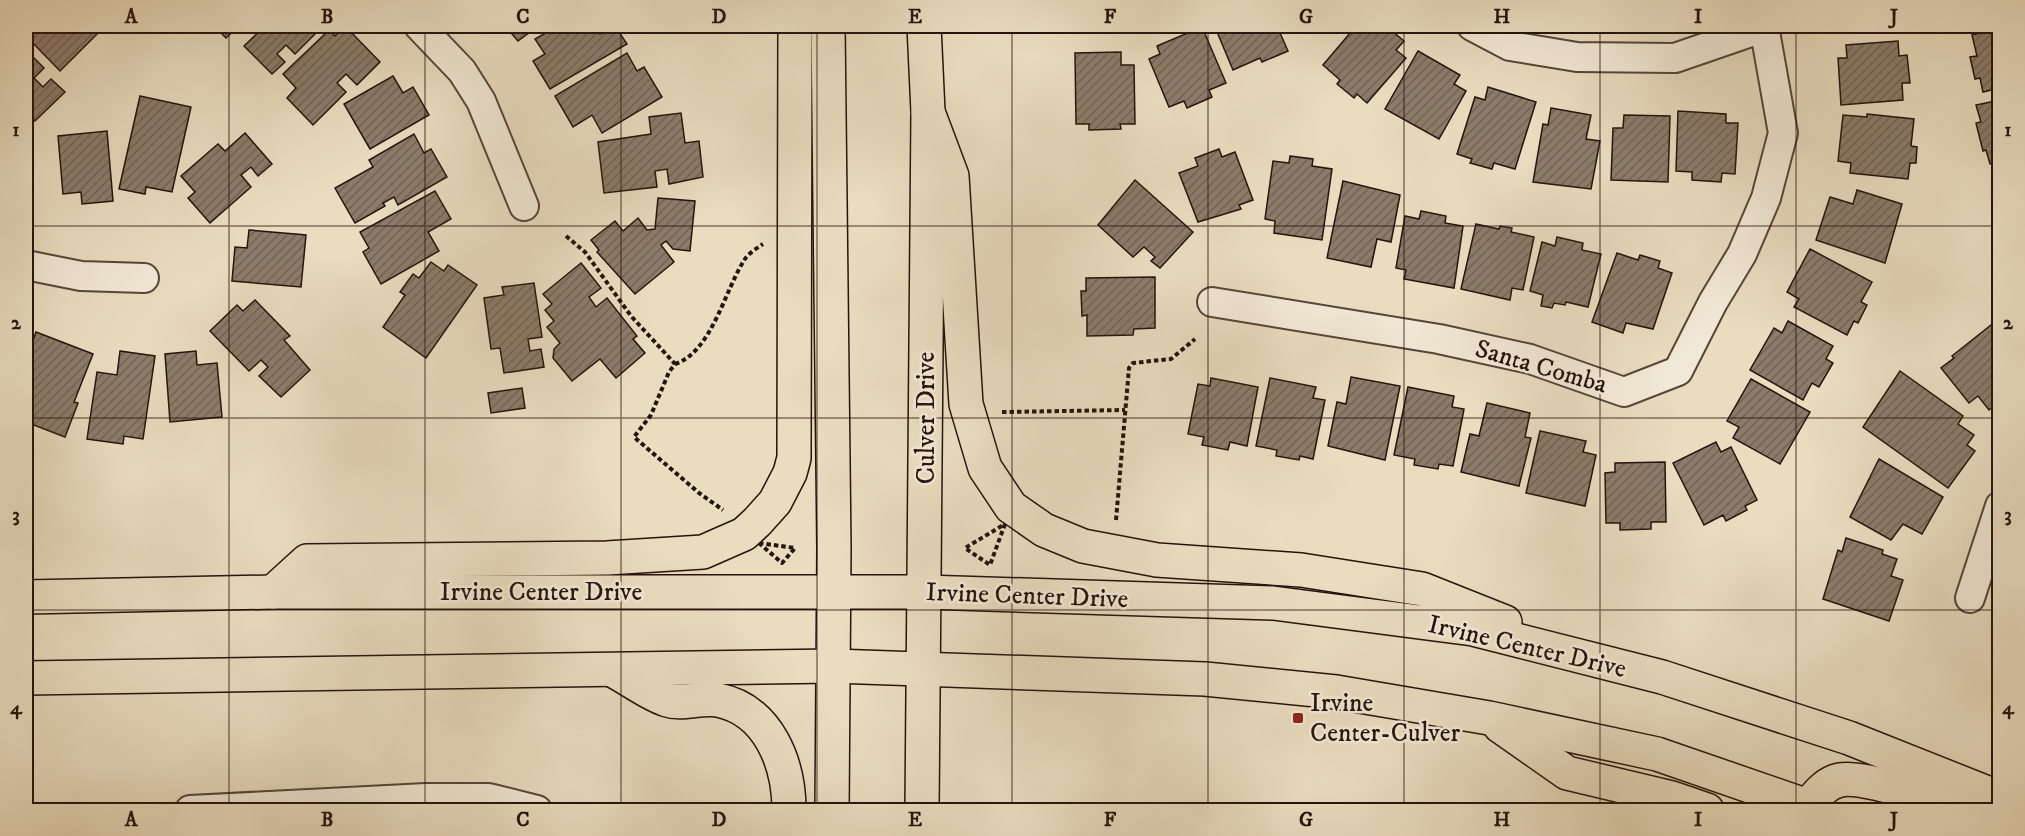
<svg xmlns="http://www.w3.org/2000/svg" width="2025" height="836" font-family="'IM FELL DW Pica',serif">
	<defs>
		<pattern id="building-hatch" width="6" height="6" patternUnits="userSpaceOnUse" patternTransform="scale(1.5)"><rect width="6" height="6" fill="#8b7c6a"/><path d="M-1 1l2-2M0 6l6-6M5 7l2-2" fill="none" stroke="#716456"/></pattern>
	</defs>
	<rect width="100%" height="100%" fill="#e9dcbf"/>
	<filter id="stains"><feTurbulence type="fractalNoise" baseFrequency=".00333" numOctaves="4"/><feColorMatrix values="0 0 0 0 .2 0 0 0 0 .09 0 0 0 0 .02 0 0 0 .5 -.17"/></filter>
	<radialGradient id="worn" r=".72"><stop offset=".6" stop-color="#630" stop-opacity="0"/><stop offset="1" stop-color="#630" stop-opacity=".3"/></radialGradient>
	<g fill="url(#building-hatch)" stroke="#25130d" stroke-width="1.5">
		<path d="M 26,26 L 89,26 L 97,34 L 60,71 L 26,36 Z"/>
		<path d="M 214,26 L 239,26 L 226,38 Z"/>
		<path d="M 260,26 L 323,26 L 295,54 L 286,45 L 277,54 L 285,62 L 272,74 L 244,46 L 263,28 Z"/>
		<path d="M 345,26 L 380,62 L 357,85 L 346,74 L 337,83 L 346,92 L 313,125 L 287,98 L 296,88 L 283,74 L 329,30 L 335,36 Z"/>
		<path d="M 505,26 L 538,26 L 518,41 Z"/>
		<path d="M 558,26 L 595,26 L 600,34 L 615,26 L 627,44 L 550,89 L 533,61 L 545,54 L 535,39 Z"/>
		<path d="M 1219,26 L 1277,26 L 1288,51 L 1262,62 L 1260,58 L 1233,70 L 1215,27 Z"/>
		<path d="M 1356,26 L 1386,26 L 1404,41 L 1396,50 L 1406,58 L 1367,103 L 1357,94 L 1354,98 L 1337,84 L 1340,80 L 1323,65 Z"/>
		<path d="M 1202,27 L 1226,83 L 1209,90 L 1212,97 L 1187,108 L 1184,101 L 1169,107 L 1149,59 L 1160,54 L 1157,46 Z"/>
		<path d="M 2000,28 L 2000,88 L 1983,92 L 1980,78 L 1975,79 L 1970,57 L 1977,56 L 1972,35 Z"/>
		<path d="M 1898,41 L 1899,56 L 1907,55 L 1910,83 L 1902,83 L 1903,100 L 1841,105 L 1838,58 L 1847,58 L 1846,45 Z"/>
		<path d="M 26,50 L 44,68 L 34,78 L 43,87 L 51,79 L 65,92 L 35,121 L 26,111 Z"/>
		<path d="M 1418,51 L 1460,75 L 1454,84 L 1466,91 L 1439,139 L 1385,109 Z"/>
		<path d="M 1121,52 L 1121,65 L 1134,65 L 1135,124 L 1120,124 L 1121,129 L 1089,130 L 1089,124 L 1076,124 L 1075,53 Z"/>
		<path d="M 627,53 L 637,71 L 644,67 L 662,97 L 602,133 L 592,115 L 573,127 L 555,96 Z"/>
		<path d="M 393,76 L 403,93 L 413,87 L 429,115 L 370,149 L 344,104 Z"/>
		<path d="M 1488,87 L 1536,102 L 1515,169 L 1494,163 L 1492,169 L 1470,163 L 1472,159 L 1457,154 L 1475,97 L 1485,100 Z"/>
		<path d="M 140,96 L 191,107 L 172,192 L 146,187 L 145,194 L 119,189 Z"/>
		<path d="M 2000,100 L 2000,162 L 1990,164 L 1986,150 L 1983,151 L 1976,123 L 1981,122 L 1976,105 Z"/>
		<path d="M 1551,108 L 1591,115 L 1586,139 L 1600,141 L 1591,189 L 1533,182 L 1543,124 L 1548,125 Z"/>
		<path d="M 1678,111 L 1726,114 L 1726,123 L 1738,123 L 1735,174 L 1722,173 L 1721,182 L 1692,180 L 1692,172 L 1676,171 Z"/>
		<path d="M 681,113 L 685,143 L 699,141 L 703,177 L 669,184 L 667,169 L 655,171 L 657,187 L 604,193 L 598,142 L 651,134 L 649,117 Z"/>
		<path d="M 1867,114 L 1914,119 L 1911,146 L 1917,147 L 1916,163 L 1910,163 L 1908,179 L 1850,173 L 1851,163 L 1838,161 L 1843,115 L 1867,117 Z"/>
		<path d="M 1624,115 L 1670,116 L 1668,182 L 1611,180 L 1613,128 L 1623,128 Z"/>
		<path d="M 107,131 L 113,201 L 82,204 L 81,192 L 63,194 L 58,136 Z"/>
		<path d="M 245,133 L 272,164 L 258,176 L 251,167 L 241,175 L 251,187 L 210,223 L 188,198 L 195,192 L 181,176 L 218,144 L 225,151 Z"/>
		<path d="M 414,134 L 424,153 L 431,149 L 447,177 L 398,205 L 394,197 L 383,203 L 385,206 L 355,223 L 335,188 L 373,167 L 369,160 Z"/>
		<path d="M 1219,149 L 1222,157 L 1235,152 L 1253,200 L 1239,205 L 1241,209 L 1198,222 L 1179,173 L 1198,166 L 1195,158 Z"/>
		<path d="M 1290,156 L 1313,159 L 1312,166 L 1332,169 L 1322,240 L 1274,233 L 1275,221 L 1265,219 L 1273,161 L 1289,163 Z"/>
		<path d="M 1135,180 L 1193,232 L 1160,268 L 1151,261 L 1155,257 L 1144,247 L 1133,257 L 1098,225 Z"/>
		<path d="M 1343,181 L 1400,195 L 1391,242 L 1377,239 L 1371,267 L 1327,258 Z"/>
		<path d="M 1857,190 L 1902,204 L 1885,263 L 1816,240 L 1830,197 L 1853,204 Z"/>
		<path d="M 435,191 L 451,219 L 428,232 L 439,251 L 381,284 L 363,252 L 369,248 L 360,232 Z"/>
		<path d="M 658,198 L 695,201 L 690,251 L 673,249 L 666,241 L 661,245 L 674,262 L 635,294 L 597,252 L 599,250 L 591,240 L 615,221 L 623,231 L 638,218 L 647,230 L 655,229 Z"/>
		<path d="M 1421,211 L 1446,216 L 1445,223 L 1463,226 L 1454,288 L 1404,279 L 1406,270 L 1396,268 L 1405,216 L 1419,219 Z"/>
		<path d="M 1476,224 L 1499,229 L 1500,226 L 1512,228 L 1511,232 L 1534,237 L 1523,290 L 1512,288 L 1510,300 L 1461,289 Z"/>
		<path d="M 249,230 L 306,235 L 301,287 L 232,281 L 235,247 L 247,248 Z"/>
		<path d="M 1557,237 L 1583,243 L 1582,250 L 1601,254 L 1588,307 L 1566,302 L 1565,305 L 1554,303 L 1552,308 L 1541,306 L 1543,295 L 1530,291 L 1542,242 L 1555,246 Z"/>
		<path d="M 1810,249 L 1872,282 L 1861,302 L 1867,305 L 1858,323 L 1854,321 L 1847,335 L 1794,307 L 1799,299 L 1787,292 Z"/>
		<path d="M 1617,253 L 1638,260 L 1640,255 L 1660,261 L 1658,268 L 1672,273 L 1653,329 L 1626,323 L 1623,333 L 1592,322 Z"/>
		<path d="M 431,262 L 444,271 L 448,265 L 477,285 L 426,358 L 383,327 L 405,295 L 400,292 L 413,274 L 419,278 Z"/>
		<path d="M 581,263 L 601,288 L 589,297 L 596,307 L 607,298 L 637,336 L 633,339 L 645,353 L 616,378 L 600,359 L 572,381 L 553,358 L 554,349 L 560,343 L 547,327 L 554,321 L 545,310 L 552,304 L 543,294 Z"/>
		<path d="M 1155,277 L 1155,328 L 1134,329 L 1133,335 L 1087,336 L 1087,315 L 1082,316 L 1081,291 L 1086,291 L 1086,278 Z"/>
		<path d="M 534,283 L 542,337 L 528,339 L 530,351 L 541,349 L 544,367 L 504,373 L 500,348 L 491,349 L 484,298 L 504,295 L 502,287 Z"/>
		<path d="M 255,300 L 290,336 L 284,340 L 310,370 L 281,397 L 259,376 L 268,367 L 261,360 L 249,371 L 210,331 L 237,305 L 243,311 Z"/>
		<path d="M 1788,321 L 1833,346 L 1826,359 L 1833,363 L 1819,387 L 1812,383 L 1803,400 L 1750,370 L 1774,328 L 1782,333 Z"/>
		<path d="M 1991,325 L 2000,335 L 2000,406 L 1997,403 L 1989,410 L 1978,396 L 1969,403 L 1941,368 L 1954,358 L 1952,356 Z"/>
		<path d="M 36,332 L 93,354 L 74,402 L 78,403 L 65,437 L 26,422 L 26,361 Z"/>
		<path d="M 120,351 L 155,356 L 143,439 L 124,436 L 123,444 L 87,439 L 97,372 L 117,375 Z"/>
		<path d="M 196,351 L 197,365 L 217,363 L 222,417 L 170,422 L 165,354 Z"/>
		<path d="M 1900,371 L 1963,416 L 1958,424 L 1974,435 L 1967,445 L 1975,451 L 1948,488 L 1863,427 Z"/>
		<path d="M 1351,377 L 1400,386 L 1385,460 L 1328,446 L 1337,402 L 1346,404 Z"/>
		<path d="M 1211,378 L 1258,387 L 1247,446 L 1230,442 L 1228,450 L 1202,445 L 1204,437 L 1188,434 L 1198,384 L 1210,386 Z"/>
		<path d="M 1270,378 L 1316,387 L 1313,398 L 1325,400 L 1313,459 L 1300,456 L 1299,460 L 1276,456 L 1277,450 L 1256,446 Z"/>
		<path d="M 1751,379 L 1810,412 L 1780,464 L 1733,438 L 1739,427 L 1727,421 Z"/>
		<path d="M 1408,387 L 1454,396 L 1452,407 L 1464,409 L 1453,466 L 1439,464 L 1438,469 L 1414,465 L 1415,459 L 1394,455 Z"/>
		<path d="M 522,388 L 525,408 L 491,413 L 488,393 Z"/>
		<path d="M 1487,403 L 1530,413 L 1525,437 L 1531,438 L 1519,486 L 1461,472 L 1470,434 L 1479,436 Z"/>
		<path d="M 1540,431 L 1586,441 L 1583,452 L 1596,455 L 1585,506 L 1526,493 Z"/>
		<path d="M 1716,442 L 1721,452 L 1731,447 L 1757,500 L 1745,506 L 1747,510 L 1726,521 L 1723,515 L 1704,525 L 1673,463 Z"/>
		<path d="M 1879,459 L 1943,497 L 1922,534 L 1903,524 L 1891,540 L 1850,517 Z"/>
		<path d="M 1665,462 L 1666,522 L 1651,522 L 1651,529 L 1620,530 L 1620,523 L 1606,523 L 1605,473 L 1615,472 L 1615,463 Z"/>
		<path d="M 1846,538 L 1883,550 L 1882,554 L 1897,559 L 1891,576 L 1903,580 L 1889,621 L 1823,599 L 1838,550 L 1842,552 Z"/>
	</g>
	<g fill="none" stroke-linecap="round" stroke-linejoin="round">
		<defs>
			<g id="street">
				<path d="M 419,26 L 462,71 L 481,101 L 524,206"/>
				<path d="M 1472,26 L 1510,46 L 1577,57 L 1675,58 L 1768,26"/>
				<path d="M 26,265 L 81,276 L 144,278"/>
				<path d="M 1212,302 L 1439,339 L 1530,359 L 1624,392 L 1678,371 L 1713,302 L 1742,254 L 1766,198 L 1783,133 L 1764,26"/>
				<path d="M 1970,598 L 2000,506"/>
				<path d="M 190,810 L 426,798 L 489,798 L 537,810"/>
			</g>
			<g id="primary">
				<path d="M 828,26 L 834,549 L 832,810"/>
				<path d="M 928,112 L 952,176 L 966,404 L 985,468 L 1011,507 L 1044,530 L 1083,546 L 1157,560 L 1301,570 L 1422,589 L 1505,622"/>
				<path d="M 273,592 L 307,561 L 607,558 L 703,552 L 744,534 L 757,522 L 775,502 L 790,473 L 794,458 L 795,26"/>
				<path d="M 26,597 L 273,592 L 925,592 L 1273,603 L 1473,629 L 1662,677 L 1849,738 L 2000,798"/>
				<path d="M 614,671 C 631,680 649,694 667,700 C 682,705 702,697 718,700 C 769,710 789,764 789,810"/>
				<path d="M 26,678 L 834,666 L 1205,679 L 1336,692 L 1489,718 L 1657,754 L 1819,810"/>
				<path d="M 1500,726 L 1567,773 L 1672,798 L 1707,810"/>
				<path d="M 1808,806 C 1816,796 1825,783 1840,780 C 1863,775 1938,801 1962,810"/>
				<path d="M 922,810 L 928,112 L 924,26"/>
			</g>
		</defs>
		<use href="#street" stroke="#56453a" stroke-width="32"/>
		<use href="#primary" stroke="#25130d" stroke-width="36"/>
		<g stroke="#25130d" stroke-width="4" stroke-dasharray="4.5 3" stroke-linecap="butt">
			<path d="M 566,236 L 585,252 L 631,316 L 675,364 L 669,372 L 651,415 L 634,437 L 699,493 L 723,510"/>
			<path d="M 675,364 C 712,352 725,289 745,259 C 749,253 757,248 763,244"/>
			<path d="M 1002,412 L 1125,410"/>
			<path d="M 1116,520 L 1129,368 L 1133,363 L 1171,359 L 1195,339"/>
			<path d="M 1005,524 L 990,565 L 965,548 Z"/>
			<path d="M 759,543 L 795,548 L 782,563 Z"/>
		</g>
		<use href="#street" stroke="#f1e8d5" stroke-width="28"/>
		<use href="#primary" stroke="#e9dcbf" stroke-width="33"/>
	</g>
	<path fill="none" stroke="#25130d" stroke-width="1.5" stroke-opacity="0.55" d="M 229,26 L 229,810M 425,26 L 425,810M 621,26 L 621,810M 817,26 L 817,810M 1012,26 L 1012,810M 1208,26 L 1208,810M 1404,26 L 1404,810M 1600,26 L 1600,810M 1796,26 L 1796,810M 26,226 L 2000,226M 26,418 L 2000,418M 26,610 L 2000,610"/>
	<rect fill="#8f2418" stroke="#f1e8d5" stroke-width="2" x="1292" y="712" width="12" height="12" rx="3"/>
	<g text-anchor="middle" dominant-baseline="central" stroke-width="5" stroke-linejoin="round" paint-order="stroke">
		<g font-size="26" fill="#25130d" stroke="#f1e8d5">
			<text transform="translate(1541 367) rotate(16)">Santa Comba</text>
			<text transform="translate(926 418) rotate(-90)">Culver Drive</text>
			<text x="541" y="592">Irvine Center Drive</text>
			<text transform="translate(1027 596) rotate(2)">Irvine Center Drive</text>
			<text transform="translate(1527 647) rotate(13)">Irvine Center Drive</text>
		</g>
		<g font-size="26" fill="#25130d" stroke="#f1e8d5" text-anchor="start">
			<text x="1310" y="703">Irvine<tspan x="1310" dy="30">Center-Culver</tspan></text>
		</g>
	</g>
	<rect width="2025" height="836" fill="none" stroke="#e9dcbf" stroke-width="66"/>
	<rect x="33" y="33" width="1959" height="770" fill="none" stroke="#25130d" stroke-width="2"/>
	<g font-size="20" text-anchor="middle" font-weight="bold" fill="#25130d">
		<text x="131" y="23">A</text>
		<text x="327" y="23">B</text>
		<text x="523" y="23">C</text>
		<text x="719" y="23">D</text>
		<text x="915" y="23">E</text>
		<text x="1110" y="23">F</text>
		<text x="1306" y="23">G</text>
		<text x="1502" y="23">H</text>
		<text x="1698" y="23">I</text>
		<text x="1894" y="23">J</text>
		<text x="16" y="136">1</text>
		<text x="2008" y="136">1</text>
		<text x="16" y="329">2</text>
		<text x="2008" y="329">2</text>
		<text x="16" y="521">3</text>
		<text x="2008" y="521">3</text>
		<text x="16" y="714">4</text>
		<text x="2008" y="714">4</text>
		<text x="131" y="826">A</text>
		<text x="327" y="826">B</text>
		<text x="523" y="826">C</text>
		<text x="719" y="826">D</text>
		<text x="915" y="826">E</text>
		<text x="1110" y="826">F</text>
		<text x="1306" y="826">G</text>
		<text x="1502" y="826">H</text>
		<text x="1698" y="826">I</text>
		<text x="1894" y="826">J</text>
	</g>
	<rect width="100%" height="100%" filter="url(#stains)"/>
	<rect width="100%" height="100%" fill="url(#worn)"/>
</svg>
